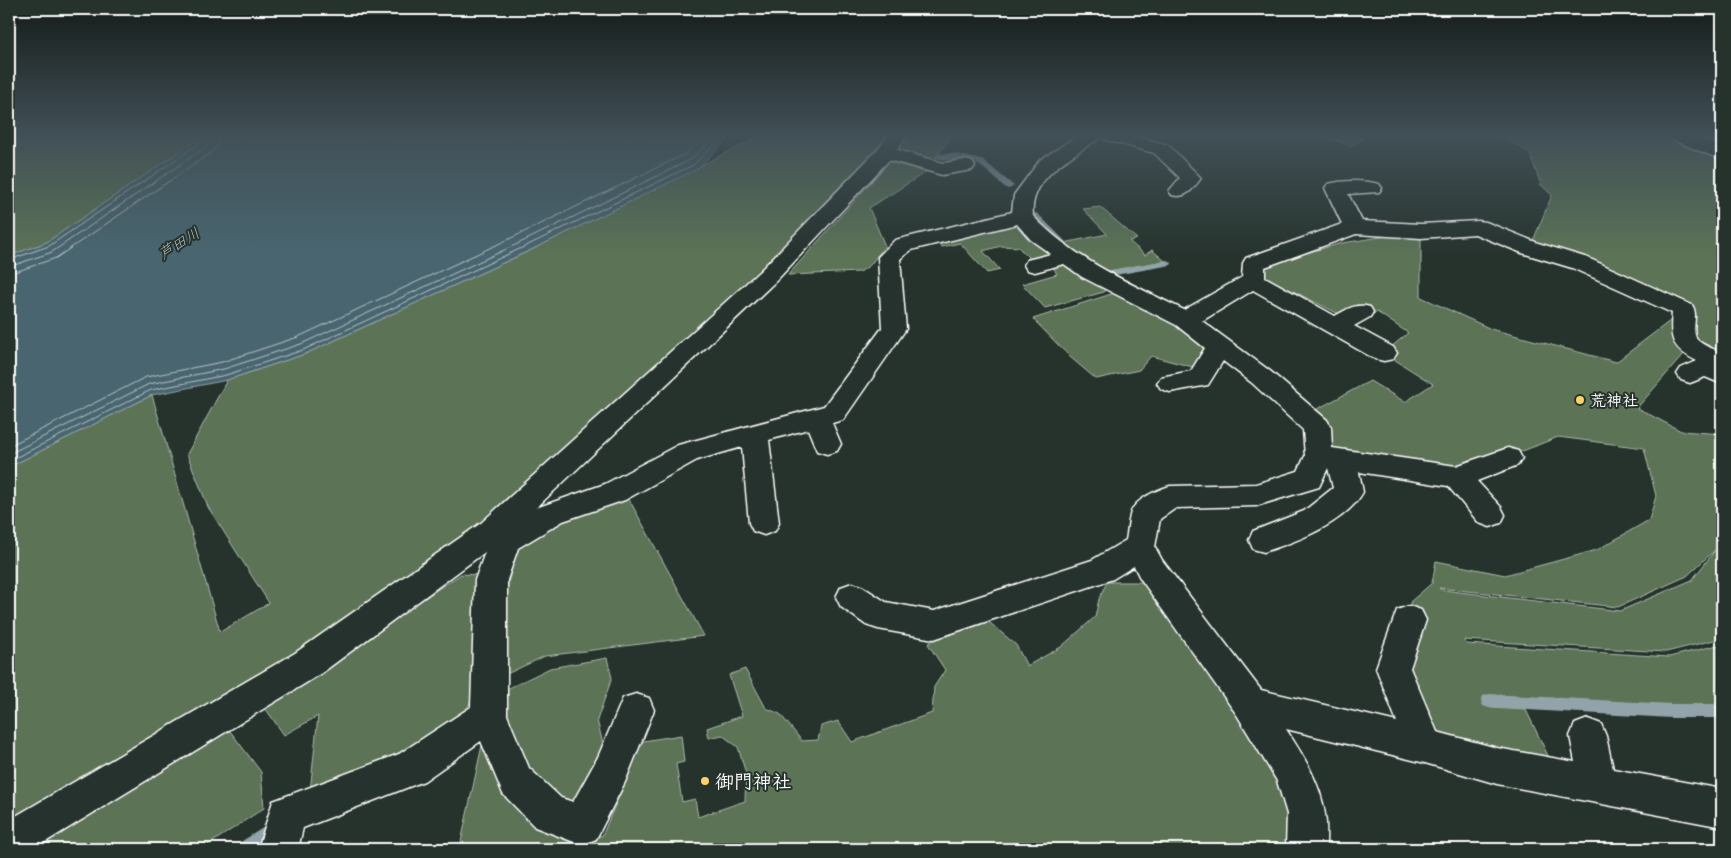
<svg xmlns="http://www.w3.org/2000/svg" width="1731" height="858" font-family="'Patrick Hand','Klee One',sans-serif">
	<rect width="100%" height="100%" fill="#26332d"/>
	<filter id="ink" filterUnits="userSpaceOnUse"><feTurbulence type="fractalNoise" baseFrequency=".02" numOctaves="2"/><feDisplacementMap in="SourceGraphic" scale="10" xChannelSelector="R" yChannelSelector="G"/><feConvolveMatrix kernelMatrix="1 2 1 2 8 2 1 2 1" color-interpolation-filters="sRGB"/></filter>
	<g filter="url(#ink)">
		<g fill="#5c7357" stroke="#aeb9ab" fill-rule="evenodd">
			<path d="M 9,135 L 204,135 L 47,242 L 9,256 Z"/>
			<path d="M 758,135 L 898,135 L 885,153 L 492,531 L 244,686 L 9,826 L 9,467 L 152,395 L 220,632 L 269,603 L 208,507 L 187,454 L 227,380 L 305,354 L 531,250 L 754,139 Z"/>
			<path d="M 908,135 L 952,135 L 933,162 L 896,152 Z"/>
			<path d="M 1321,135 L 1356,135 L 1363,139 L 1350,146 Z"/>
			<path d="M 1493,135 L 1722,135 L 1722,363 L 1690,347 L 1637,408 L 1681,431 L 1722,434 L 1720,539 L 1722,532 L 1722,638 L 1666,652 L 1464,640 L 1466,644 L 1669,657 L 1722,644 L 1722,707 L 1658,706 L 1487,696 L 1491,708 L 1526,710 L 1553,766 L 1433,735 L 1408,666 L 1420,637 L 1410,602 L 1432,583 L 1436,561 L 1505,575 L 1597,550 L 1649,520 L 1656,496 L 1644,448 L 1558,437 L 1457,477 L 1319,456 L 1304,416 L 1370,381 L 1405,402 L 1433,384 L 1384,353 L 1408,333 L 1377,312 L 1368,317 L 1343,316 L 1259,274 L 1264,265 L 1342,243 L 1421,231 L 1421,297 L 1491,329 L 1616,362 L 1683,311 L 1530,248 L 1552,195 L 1541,185 L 1529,152 L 1499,136 ZM 1717,548 L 1692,580 L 1620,611 L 1442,590 L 1439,588 L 1618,607 L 1687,576 Z"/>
			<path d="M 889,162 L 926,172 L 869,208 L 885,246 L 870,265 L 860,272 L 788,275 Z"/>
			<path d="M 1100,207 L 1137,239 L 1129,241 L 1145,255 L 1152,250 L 1165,261 L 1102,272 L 1079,259 L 1064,243 L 1107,234 L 1083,209 Z"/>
			<path d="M 1021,222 L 1057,256 L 1033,262 L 1018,247 L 1001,246 L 983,251 L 1000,270 L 987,273 L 960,243 L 942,247 L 938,242 Z"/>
			<path d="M 1063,262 L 1105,285 L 1104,292 L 1045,308 L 1022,284 L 1057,274 L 1052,265 Z"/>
			<path d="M 1124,290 L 1219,346 L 1204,370 L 1151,356 L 1139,370 L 1096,379 L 1070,357 L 1033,319 Z"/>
			<path d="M 625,492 L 704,636 L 545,656 L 496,679 L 498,619 L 518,547 L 551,520 Z"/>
			<path d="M 461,574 L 478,575 L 478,684 L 464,716 L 423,746 L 310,792 L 318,716 L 284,735 L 263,705 Z"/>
			<path d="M 1107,582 L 1142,582 L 1184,628 L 1250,725 L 1287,803 L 1289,849 L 464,849 L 461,842 L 484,736 L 551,831 L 602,836 L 627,778 L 637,742 L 681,735 L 684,762 L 676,764 L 682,802 L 695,799 L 698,817 L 745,801 L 746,774 L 738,747 L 722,735 L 709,738 L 707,728 L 742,716 L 729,675 L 745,669 L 766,708 L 780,714 L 802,741 L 818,740 L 821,726 L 838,721 L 852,742 L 932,713 L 934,687 L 945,670 L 928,644 L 941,634 L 989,622 L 1016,645 L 1027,666 L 1061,647 L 1095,617 L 1099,599 Z"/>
			<path d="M 607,658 L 612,678 L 597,720 L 604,748 L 581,810 L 559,804 L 528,774 L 496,705 L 507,689 L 550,668 Z"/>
			<path d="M 227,727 L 261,772 L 264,808 L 202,849 L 32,849 L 143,783 Z"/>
		</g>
		<path fill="#4a6670" stroke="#92a3a9" d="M 204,135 L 732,135 L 697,169 L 531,250 L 305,354 L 227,380 L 152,395 L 9,467 L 9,256 L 47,242 Z"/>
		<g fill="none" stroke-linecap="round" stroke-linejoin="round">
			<g stroke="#b7c2c6" stroke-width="1">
				<path d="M 9,260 L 49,246 L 203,141 L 206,135"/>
				<path d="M 9,267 L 52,252 L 207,146 L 211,141 L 212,135"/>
				<path d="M 9,274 L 56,258 L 212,152 L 218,144 L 220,135"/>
				<path d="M 9,446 L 146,377 L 222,362 L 298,337 L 522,233 L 685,154 L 705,135"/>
				<path d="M 9,454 L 149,384 L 224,369 L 301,344 L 526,240 L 690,160 L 716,135"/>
				<path d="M 9,461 L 151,390 L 226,375 L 303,350 L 528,245 L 693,165 L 725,135"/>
			</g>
			<g fill="#92a3a9" fill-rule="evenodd">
				<path d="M 951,153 L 983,160 L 1014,186 L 1009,189 L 1006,188 C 997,181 987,169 977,164 C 966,159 940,162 934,157 L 938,154 Z"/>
				<path d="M 1035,213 L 1038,214 L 1069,245 L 1069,249 L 1061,249 L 1032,218 L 1032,214 Z"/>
				<path d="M 1167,260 L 1172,263 L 1171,265 L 1104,277 L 1090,268 L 1095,265 L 1106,271 Z"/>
				<path d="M 1489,694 L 1672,704 L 1722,704 L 1722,718 L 1672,718 L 1489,708 L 1483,706 L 1481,701 L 1483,696 Z"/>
				<path d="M 266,826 L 272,829 L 275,835 C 268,852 251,849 236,849 L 239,843 Z"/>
			</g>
			<defs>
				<g id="street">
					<path d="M 889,135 L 907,135 L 897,150 L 943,163 L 965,160 L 972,162 L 975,166 L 972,170 L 942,175 L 889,160 L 777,280 L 536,508 L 605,484 L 678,445 L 824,406 L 882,328 L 878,257 L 895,240 L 1012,212 L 1014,195 L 1040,160 L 1079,135 L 1100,135 L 1098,139 C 1070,158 1029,178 1033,216 C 1075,260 1131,284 1184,310 L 1242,277 L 1243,263 L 1246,258 L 1342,224 L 1325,188 L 1328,184 C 1343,180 1364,180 1379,184 L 1382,188 L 1379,192 L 1348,194 L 1362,221 L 1421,224 L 1478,221 L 1486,222 L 1538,243 L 1588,258 L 1692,305 C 1700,316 1688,333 1700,342 C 1706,347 1715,349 1722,353 L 1722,384 L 1705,377 L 1690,383 L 1681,380 L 1677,374 L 1681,368 L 1697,361 C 1673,349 1669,340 1672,313 L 1572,268 L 1522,253 L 1475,234 L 1421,238 L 1356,234 L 1265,267 L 1265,277 L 1335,316 C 1347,309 1356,303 1370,307 L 1373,312 L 1370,317 L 1354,326 L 1393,347 L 1397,353 L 1393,359 L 1384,361 L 1375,359 L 1253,290 L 1202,321 L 1270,371 L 1327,420 L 1331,427 L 1332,448 L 1456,466 L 1508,448 L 1518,451 L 1522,458 L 1518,465 L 1477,481 L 1501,507 L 1505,515 L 1501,523 L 1490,527 L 1479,523 L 1448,486 L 1359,472 L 1363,492 C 1345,524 1297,541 1264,552 L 1253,549 L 1249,540 L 1253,531 L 1304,511 L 1333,488 L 1328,468 L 1319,487 L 1256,506 L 1176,508 L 1160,519 L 1155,547 L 1162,560 L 1261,690 L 1397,722 L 1376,668 L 1397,610 L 1409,606 L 1421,610 L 1426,620 L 1410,668 L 1437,732 L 1497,748 L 1575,762 L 1570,736 L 1575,724 L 1588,719 L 1601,724 L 1606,736 L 1613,769 L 1722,789 L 1722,827 L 1497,784 L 1425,763 L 1286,729 C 1303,755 1320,782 1325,814 C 1327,825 1326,838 1326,849 L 1286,849 L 1287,814 L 1277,781 L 1237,715 L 1140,578 L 1134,566 L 1113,579 L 934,639 L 878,629 L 866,625 L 841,607 L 836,597 L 841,587 L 852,583 L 863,587 L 886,602 L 934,611 L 1092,560 L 1126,540 C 1128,531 1128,521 1131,512 C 1136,499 1157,490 1170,486 L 1256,484 L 1298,471 L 1305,456 L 1303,430 L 1252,383 L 1223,361 L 1208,385 L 1170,392 L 1161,389 L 1157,383 L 1161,377 L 1191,371 L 1205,348 L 1176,325 L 1082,277 L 1064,264 L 1035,272 L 1027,270 L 1024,265 L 1027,260 L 1051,254 L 1031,240 L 1017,224 L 911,250 L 900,259 L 906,329 L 843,420 L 832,423 L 841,444 L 837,451 L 827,454 L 817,451 L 808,429 L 769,440 L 779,523 L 775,531 L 764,535 L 753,531 L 749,523 L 742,447 L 697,460 L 625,500 L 563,521 L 518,548 L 507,580 L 507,715 L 529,768 L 561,798 L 573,802 L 598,757 L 623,698 L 636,694 L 649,698 L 654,710 L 625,782 L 596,839 L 582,845 L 535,827 L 503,794 L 481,741 L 424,781 L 303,828 L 298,849 L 258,849 L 273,801 L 399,754 L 471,707 L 475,580 L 485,552 L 319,675 L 34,849 L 9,849 L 9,820 L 295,653 L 481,523 L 761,270 L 877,150 Z"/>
					<path d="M 1101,135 L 1130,135 L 1168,145 L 1201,178 C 1193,189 1186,199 1172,195 L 1169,191 L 1180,178 L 1154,153 L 1103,139 Z"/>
					<path d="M 1669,135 L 1693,135 L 1722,147 L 1722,160 L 1671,139 Z"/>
				</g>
			</defs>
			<use href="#street" stroke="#fff" stroke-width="3"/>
			<use href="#street" fill="#26332d" fill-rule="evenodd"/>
		</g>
	</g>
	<linearGradient id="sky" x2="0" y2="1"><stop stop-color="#151c19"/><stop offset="0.53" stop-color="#415057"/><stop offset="1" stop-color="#415057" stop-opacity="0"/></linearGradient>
	<rect width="1731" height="255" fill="url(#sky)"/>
	<g fill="#ffd166" stroke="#26332d" stroke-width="2">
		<circle cx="1580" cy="400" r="5"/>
		<circle cx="705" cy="781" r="5"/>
	</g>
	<g text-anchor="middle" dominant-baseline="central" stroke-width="4" stroke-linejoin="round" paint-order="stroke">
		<g font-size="15" font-style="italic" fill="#aebabf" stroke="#26332d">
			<text transform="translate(179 243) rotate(-32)">芦田川</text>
		</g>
		<g font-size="16" font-weight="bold" fill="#fff" stroke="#26332d" text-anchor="start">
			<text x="1590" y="400">荒神社</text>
		</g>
		<g font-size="19" font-weight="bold" fill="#fff" stroke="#26332d" text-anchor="start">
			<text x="715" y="781">御門神社</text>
		</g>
	</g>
	<rect width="1731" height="858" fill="none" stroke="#26332d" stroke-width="30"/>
	<rect x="15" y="15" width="1701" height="828" fill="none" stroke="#fff" stroke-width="2" filter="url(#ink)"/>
</svg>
